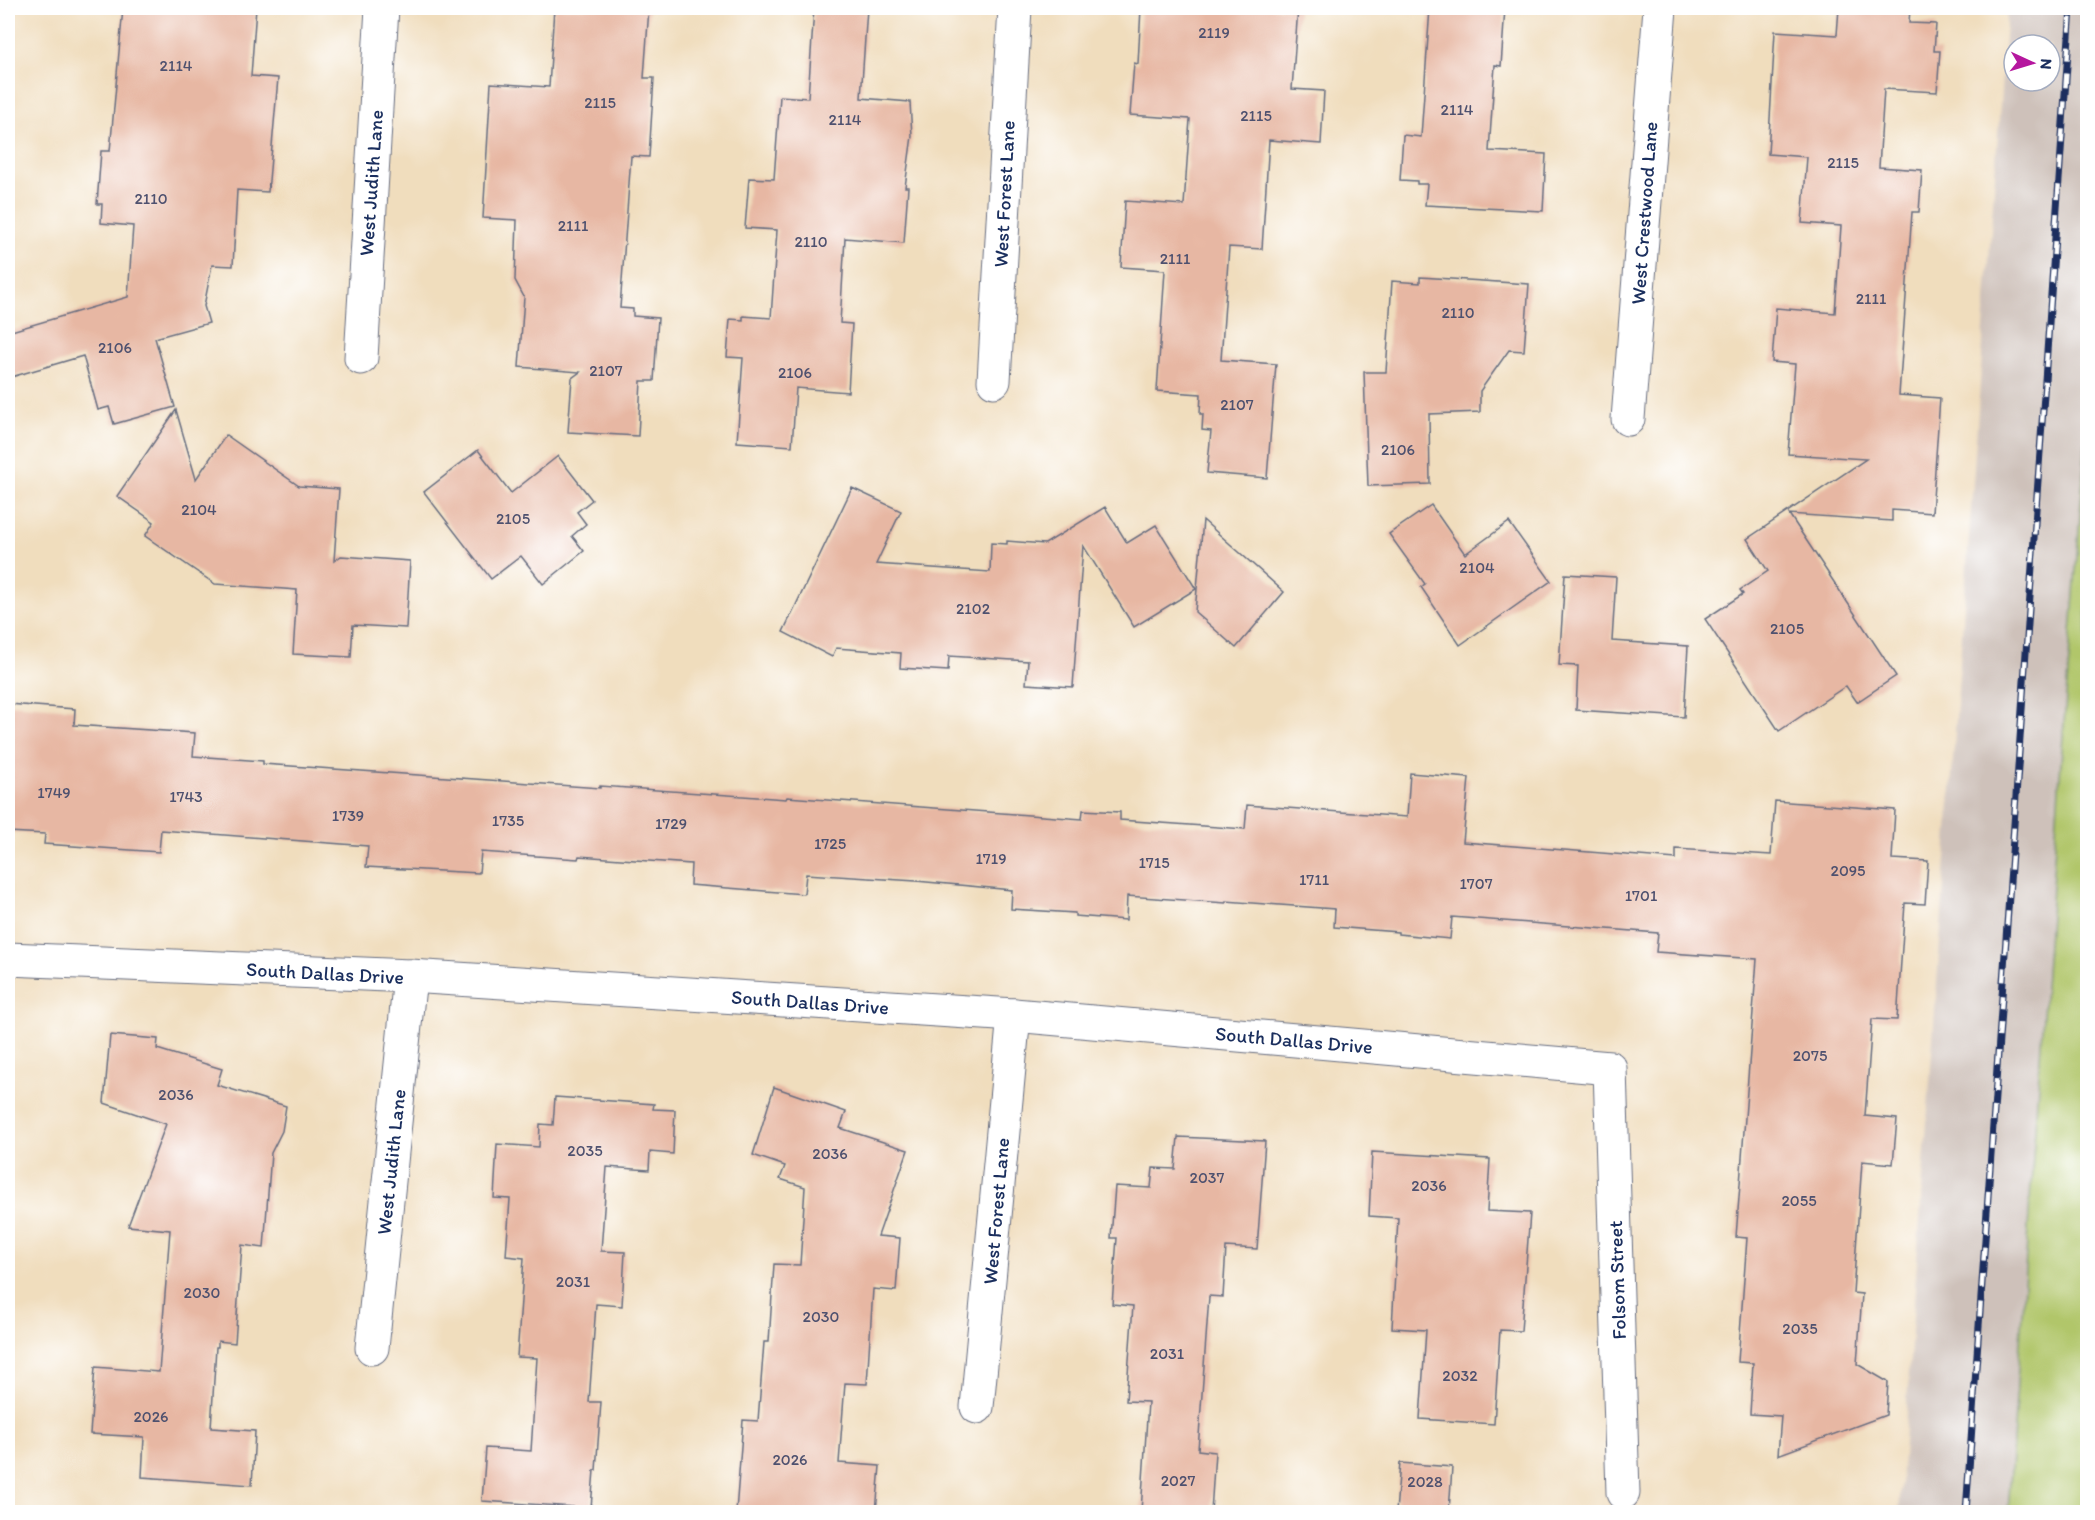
<svg xmlns="http://www.w3.org/2000/svg" width="2095" height="1520" font-family="Itim,sans-serif">
	<rect width="100%" height="100%" fill="#fff"/>
	<filter id="ink" filterUnits="userSpaceOnUse"><feTurbulence type="fractalNoise" baseFrequency=".0167" numOctaves="2"/><feDisplacementMap in="SourceGraphic" scale="12" xChannelSelector="R" yChannelSelector="G"/><feConvolveMatrix kernelMatrix="1 2 1 2 8 2 1 2 1" color-interpolation-filters="sRGB"/></filter>
	<filter id="wash" filterUnits="userSpaceOnUse"><feTurbulence type="fractalNoise" baseFrequency=".008" numOctaves="4" result="noise"/><feDisplacementMap in="SourceGraphic" scale="24" xChannelSelector="R" yChannelSelector="G"/><feGaussianBlur stdDeviation="1.35" result="paint"/><feColorMatrix in="noise" values="0 0 0 0 0 0 0 0 0 0 0 0 0 0 0 0 0 1.4 0 .05"/><feComposite in="paint" operator="in"/></filter>
	<g filter="url(#wash)">
		<rect width="100%" height="100%" fill="#f0ddbd"/>
		<path fill="#cec1ba" fill-rule="evenodd" d="M 2007,8 L 2087,8 L 2087,426 L 2059,788 L 2008,1512 L 1899,1512 ZM 2014,45 L 2050,45 L 2050,81 L 2014,81 Z"/>
		<path fill="#b1c66a" stroke="#667a64" stroke-width="1.5" d="M 2087,426 L 2087,1512 L 2008,1512 L 2059,788 Z"/>
		<g id="blocks">
			<g fill="#e7b7a3">
				<path d="M 123,8 L 256,8 L 251,76 L 278,78 L 268,192 L 237,190 L 233,266 L 212,265 L 204,306 L 209,323 L 155,338 L 175,407 L 114,424 L 109,407 L 98,410 L 83,356 L 8,378 L 8,332 L 128,297 L 133,226 L 101,223 L 102,204 L 97,204 L 101,151 L 110,151 Z"/>
				<path d="M 554,8 L 649,8 L 644,78 L 654,78 L 649,157 L 631,156 L 620,308 L 633,309 L 633,316 L 658,318 L 654,381 L 641,381 L 638,436 L 568,432 L 572,378 L 580,372 L 519,367 L 524,297 L 515,280 L 517,220 L 483,218 L 491,83 L 549,87 Z"/>
				<path d="M 814,8 L 867,8 L 861,98 L 910,102 L 912,136 L 905,187 L 908,187 L 904,243 L 845,238 L 840,323 L 852,324 L 848,392 L 796,388 L 792,446 L 737,442 L 743,358 L 727,357 L 730,319 L 743,320 L 743,316 L 771,318 L 777,230 L 745,228 L 749,178 L 774,179 L 780,96 L 808,98 Z"/>
				<path d="M 1141,8 L 1298,8 L 1292,89 L 1324,91 L 1321,144 L 1269,140 L 1262,249 L 1229,247 L 1221,360 L 1276,364 L 1267,478 L 1207,473 L 1211,431 L 1202,430 L 1203,414 L 1200,414 L 1201,394 L 1157,391 L 1165,270 L 1121,267 L 1125,201 L 1184,205 L 1190,119 L 1130,115 L 1134,63 L 1138,64 Z"/>
				<path d="M 1430,8 L 1505,8 L 1501,66 L 1495,65 L 1489,151 L 1546,154 L 1543,211 L 1425,205 L 1427,184 L 1417,184 L 1417,181 L 1400,180 L 1403,135 L 1421,137 Z"/>
				<path d="M 1839,8 L 1910,8 L 1909,23 L 1936,24 L 1934,51 L 1940,51 L 1937,92 L 1884,89 L 1879,167 L 1922,170 L 1919,212 L 1912,212 L 1899,395 L 1940,398 L 1932,513 L 1892,510 L 1892,521 L 1789,514 L 1896,676 L 1857,702 L 1846,686 L 1779,731 L 1705,619 L 1743,594 L 1740,590 L 1768,571 L 1747,539 L 1866,459 L 1788,454 L 1795,364 L 1772,362 L 1776,308 L 1835,313 L 1841,226 L 1802,223 L 1807,157 L 1768,154 L 1775,31 L 1837,35 Z"/>
				<path d="M 1420,277 L 1529,284 L 1524,351 L 1509,350 L 1480,391 L 1480,412 L 1429,414 L 1430,484 L 1368,486 L 1364,372 L 1386,372 L 1392,281 L 1420,283 Z"/>
				<path d="M 176,410 L 196,479 L 226,435 L 299,486 L 339,489 L 334,561 L 341,556 L 410,561 L 406,628 L 353,625 L 351,657 L 293,654 L 297,590 L 215,584 L 145,536 L 154,522 L 117,496 Z"/>
				<path d="M 478,450 L 511,493 L 558,456 L 592,500 L 577,512 L 586,524 L 572,536 L 584,551 L 543,584 L 521,556 L 491,579 L 424,492 Z"/>
				<path d="M 852,488 L 901,511 L 876,564 L 990,572 L 991,543 L 1007,544 L 1007,541 L 1045,544 L 1105,507 L 1127,543 L 1156,525 L 1196,589 L 1134,627 L 1083,545 L 1073,687 L 1026,684 L 1028,661 L 949,656 L 948,671 L 900,668 L 901,653 L 836,648 L 832,657 L 783,632 Z"/>
				<path d="M 1431,505 L 1465,554 L 1509,522 L 1551,581 L 1460,645 L 1421,587 L 1425,584 L 1389,534 Z"/>
				<path d="M 1203,520 L 1284,592 L 1236,648 L 1195,612 Z"/>
				<path d="M 1565,574 L 1616,577 L 1612,641 L 1688,646 L 1684,717 L 1576,710 L 1578,666 L 1559,665 Z"/>
				<path d="M 8,704 L 75,709 L 74,725 L 195,733 L 193,756 L 263,761 L 263,764 L 600,788 L 600,786 L 786,799 L 787,797 L 1082,819 L 1083,810 L 1120,812 L 1120,820 L 1245,829 L 1247,805 L 1407,817 L 1410,773 L 1469,778 L 1463,842 L 1676,859 L 1676,849 L 1771,855 L 1775,801 L 1895,810 L 1892,859 L 1928,861 L 1925,904 L 1905,903 L 1897,1020 L 1872,1019 L 1865,1116 L 1897,1119 L 1893,1164 L 1862,1161 L 1853,1293 L 1862,1294 L 1857,1364 L 1888,1382 L 1886,1415 L 1778,1455 L 1781,1416 L 1750,1414 L 1753,1363 L 1738,1362 L 1747,1238 L 1736,1237 L 1757,959 L 1656,952 L 1658,933 L 1452,917 L 1450,939 L 1398,934 L 1398,932 L 1334,927 L 1335,909 L 1226,901 L 1226,903 L 1127,896 L 1126,920 L 1075,916 L 1075,913 L 1011,909 L 1012,890 L 916,881 L 806,874 L 804,894 L 753,890 L 690,885 L 691,864 L 579,856 L 578,859 L 481,852 L 479,873 L 366,867 L 368,846 L 161,830 L 159,852 L 44,844 L 45,834 L 8,832 Z"/>
				<path d="M 110,1035 L 158,1039 L 157,1049 L 222,1069 L 217,1085 L 286,1106 L 282,1131 L 271,1153 L 264,1248 L 242,1245 L 235,1343 L 218,1341 L 218,1347 L 216,1347 L 211,1428 L 255,1431 L 252,1485 L 142,1477 L 144,1437 L 90,1434 L 95,1367 L 159,1372 L 170,1230 L 128,1226 L 166,1124 L 104,1103 Z"/>
				<path d="M 774,1087 L 846,1112 L 840,1128 L 908,1150 L 878,1236 L 900,1238 L 896,1291 L 873,1289 L 867,1384 L 845,1383 L 839,1463 L 880,1466 L 876,1512 L 736,1512 L 743,1420 L 758,1421 L 764,1342 L 769,1342 L 774,1264 L 800,1265 L 805,1187 L 780,1179 L 785,1166 L 753,1155 Z"/>
				<path d="M 555,1097 L 654,1104 L 653,1109 L 675,1110 L 673,1154 L 650,1152 L 649,1170 L 607,1167 L 601,1251 L 625,1252 L 622,1306 L 596,1304 L 589,1402 L 601,1402 L 596,1470 L 594,1470 L 591,1508 L 482,1501 L 486,1448 L 531,1451 L 537,1358 L 517,1357 L 524,1258 L 506,1256 L 510,1199 L 494,1198 L 497,1144 L 539,1147 L 540,1124 L 553,1125 Z"/>
				<path d="M 1178,1137 L 1265,1141 L 1257,1249 L 1226,1247 L 1223,1297 L 1209,1296 L 1198,1450 L 1215,1452 L 1211,1512 L 1141,1512 L 1148,1402 L 1126,1401 L 1133,1306 L 1112,1304 L 1117,1238 L 1111,1238 L 1115,1186 L 1151,1188 L 1153,1168 L 1175,1169 Z"/>
				<path d="M 1372,1152 L 1490,1159 L 1487,1211 L 1530,1213 L 1521,1331 L 1500,1330 L 1494,1424 L 1420,1419 L 1426,1330 L 1392,1328 L 1398,1218 L 1369,1216 Z"/>
				<path d="M 1400,1463 L 1452,1467 L 1449,1512 L 1396,1512 Z"/>
			</g>
		</g>
	</g>
	<g filter="url(#ink)">
		<use href="#blocks" fill-opacity="0" stroke="#666c7f" stroke-width="1.5"/>
		<g fill="none" stroke-linecap="round" stroke-linejoin="round">
			<defs>
				<g id="minor">
					<path d="M 361,358 L 382,8"/>
					<path d="M 994,381 L 1015,8"/>
					<path d="M 1628,419 L 1660,8"/>
					<path d="M 8,959 L 410,976 L 1014,1015 L 1610,1068 L 1623,1493"/>
					<path d="M 372,1348 L 410,976"/>
					<path d="M 977,1407 L 1014,1015"/>
				</g>
			</defs>
			<use href="#minor" stroke="#666c7f" stroke-width="35"/>
			<use href="#minor" stroke="#fff" stroke-width="33"/>
			<defs>
				<path id="rail" d="M 1966,1512 L 2071,8"/>
			</defs>
			<use href="#rail" stroke="#1b2f5e" stroke-width="7"/>
			<use href="#rail" stroke="#fff" stroke-width="4.5" stroke-dasharray="14" stroke-linecap="butt"/>
		</g>
	</g>
	<g text-anchor="middle" dominant-baseline="central" stroke-width="4.5" stroke-linejoin="round" paint-order="stroke">
		<g font-size="16" fill="#4e516f">
			<text x="1214" y="32">2119</text>
			<text x="176" y="65">2114</text>
			<text x="600" y="102">2115</text>
			<text x="1457" y="109">2114</text>
			<text x="1256" y="115">2115</text>
			<text x="845" y="119">2114</text>
			<text x="1843" y="162">2115</text>
			<text x="151" y="198">2110</text>
			<text x="573" y="225">2111</text>
			<text x="811" y="241">2110</text>
			<text x="1175" y="258">2111</text>
			<text x="1871" y="298">2111</text>
			<text x="1458" y="312">2110</text>
			<text x="115" y="347">2106</text>
			<text x="606" y="370">2107</text>
			<text x="795" y="372">2106</text>
			<text x="1237" y="404">2107</text>
			<text x="1398" y="449">2106</text>
			<text x="199" y="509">2104</text>
			<text x="513" y="518">2105</text>
			<text x="1477" y="567">2104</text>
			<text x="973" y="608">2102</text>
			<text x="1787" y="628">2105</text>
			<text x="54" y="792">1749</text>
			<text x="186" y="796">1743</text>
			<text x="348" y="815">1739</text>
			<text x="508" y="820">1735</text>
			<text x="671" y="823">1729</text>
			<text x="830" y="843">1725</text>
			<text x="991" y="858">1719</text>
			<text x="1154" y="862">1715</text>
			<text x="1848" y="870">2095</text>
			<text x="1314" y="879">1711</text>
			<text x="1476" y="883">1707</text>
			<text x="1641" y="895">1701</text>
			<text x="1810" y="1055">2075</text>
			<text x="176" y="1094">2036</text>
			<text x="585" y="1150">2035</text>
			<text x="830" y="1153">2036</text>
			<text x="1207" y="1177">2037</text>
			<text x="1429" y="1185">2036</text>
			<text x="1799" y="1200">2055</text>
			<text x="573" y="1281">2031</text>
			<text x="202" y="1292">2030</text>
			<text x="821" y="1316">2030</text>
			<text x="1800" y="1328">2035</text>
			<text x="1167" y="1353">2031</text>
			<text x="1460" y="1375">2032</text>
			<text x="151" y="1416">2026</text>
			<text x="790" y="1459">2026</text>
			<text x="1178" y="1480">2027</text>
			<text x="1425" y="1481">2028</text>
		</g>
		<g font-size="20" fill="#1b2f5e" stroke="#fff">
			<text transform="translate(371 183) rotate(-86)">West Judith Lane</text>
			<text transform="translate(1004 194) rotate(-87)">West Forest Lane</text>
			<text transform="translate(1644 213) rotate(-86)">West Crestwood Lane</text>
			<text transform="translate(325 973) rotate(3)">South Dallas Drive</text>
			<text transform="translate(810 1002) rotate(4)">South Dallas Drive</text>
			<text transform="translate(1294 1040) rotate(5)">South Dallas Drive</text>
			<text transform="translate(391 1162) rotate(-84)">West Judith Lane</text>
			<text transform="translate(996 1211) rotate(-85)">West Forest Lane</text>
			<text transform="translate(1617 1280) rotate(-92)">Folsom Street</text>
		</g>
	</g>
	<rect width="2095" height="1520" fill="none" stroke="#fff" stroke-width="30"/>
	<g transform="translate(2032 63) rotate(94)"><circle r="28" fill="#ffffff" stroke="#a4acbf" stroke-width="1.5"/>
	<path d="M0-4.5L10 22L0 15L-10 22Z" fill="#b5179e"/>
	<text y="-9" font-size="16" font-weight="bold" text-anchor="middle" fill="#1b2f5e">N</text>
	</g>
</svg>
